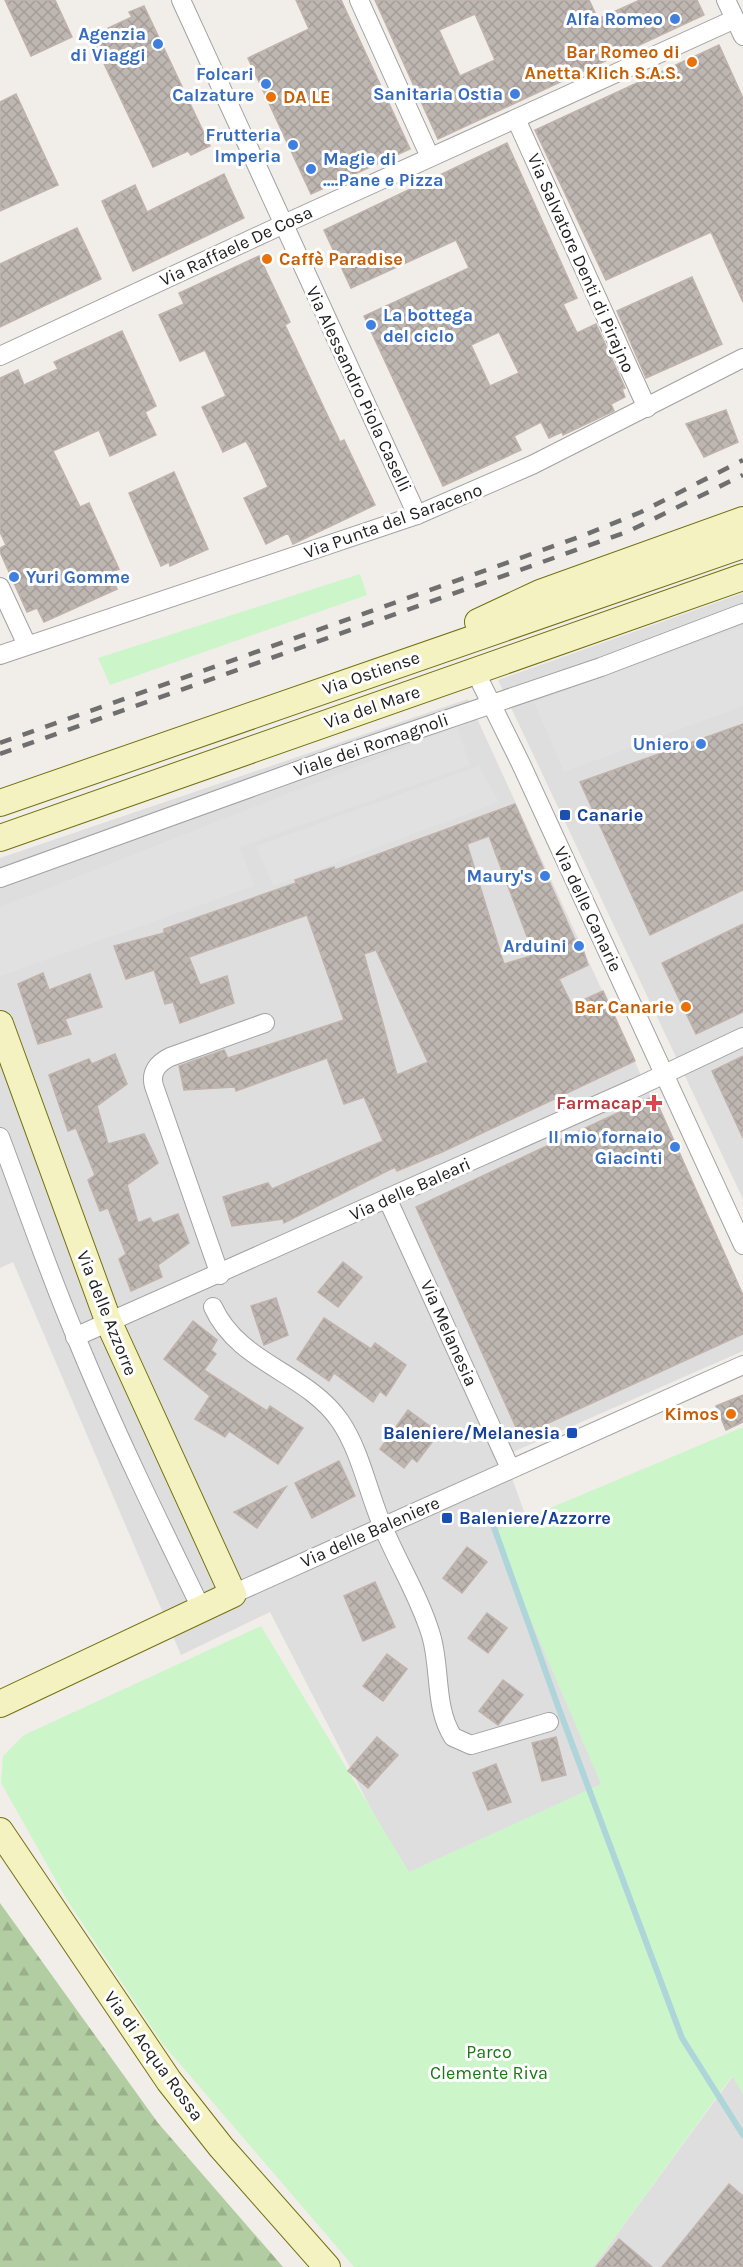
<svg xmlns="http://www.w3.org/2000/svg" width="743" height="2267" font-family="Karla,sans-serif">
	<defs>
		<pattern id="forest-firs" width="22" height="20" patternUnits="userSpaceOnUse" patternTransform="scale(1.5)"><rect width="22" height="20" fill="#b2cda1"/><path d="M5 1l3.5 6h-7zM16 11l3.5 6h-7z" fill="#99b08a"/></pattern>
		<pattern id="building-cross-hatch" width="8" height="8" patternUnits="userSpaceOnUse" patternTransform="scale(1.5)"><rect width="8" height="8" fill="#beb6b1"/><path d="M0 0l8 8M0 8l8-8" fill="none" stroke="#a39c98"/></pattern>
	</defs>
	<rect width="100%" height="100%" fill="#f1ede9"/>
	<g fill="#dfdede">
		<path d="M 743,593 L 743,1199 L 498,680 Z"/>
		<path d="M 468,699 L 743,1297 L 743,1351 L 504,1456 L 626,1794 L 408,1881 L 270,1612 L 181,1655 L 13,1262 L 0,1268 L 0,858 Z"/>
		<path d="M 733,2076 L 743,2094 L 743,2267 L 593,2267 Z"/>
	</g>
	<path fill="url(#forest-firs)" d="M 0,1903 L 158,2123 L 283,2267 L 0,2267 Z"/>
	<g fill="#ccf6ca">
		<path d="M 360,574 L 367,595 L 110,685 L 98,658 Z"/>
		<path d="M 743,1427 L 743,2094 L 732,2076 L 593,2267 L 354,2267 L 162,2043 L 67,1900 L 1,1783 L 3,1756 L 24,1735 L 261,1626 L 409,1872 L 601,1784 L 493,1532 Z"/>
	</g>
	<g fill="#e1e1e1">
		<path d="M 743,626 L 743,706 L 564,772 L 534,702 Z"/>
		<path d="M 457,727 L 470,765 L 240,847 L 254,886 L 0,976 L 0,907 Z"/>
		<path d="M 479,766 L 499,802 L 273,886 L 256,846 Z"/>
	</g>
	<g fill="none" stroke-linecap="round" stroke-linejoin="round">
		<path stroke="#add5da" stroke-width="6" d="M 491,1519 L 559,1709 L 682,2038 L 743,2135"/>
	</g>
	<g fill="url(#building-cross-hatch)" stroke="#c1b3ac" stroke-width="1.5" fill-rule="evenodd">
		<path d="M 5,0 L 55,0 L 72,37 L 31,56 Z"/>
		<path d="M 296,0 L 341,0 L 410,149 L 311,194 L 248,58 L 309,29 Z"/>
		<path d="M 375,0 L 589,0 L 598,19 L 640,0 L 697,0 L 704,15 L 438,139 ZM 475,14 L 495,60 L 460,76 L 439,30 Z"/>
		<path d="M 144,6 L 210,146 L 191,155 L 188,151 L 153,167 L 91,36 L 132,17 L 129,12 Z"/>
		<path d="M 719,45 L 743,98 L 743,302 L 711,232 L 606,280 L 535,130 Z"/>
		<path d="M 16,94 L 58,185 L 0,211 L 0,102 Z"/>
		<path d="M 507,143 L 577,298 L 563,304 L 577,333 L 596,324 L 625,388 L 622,389 L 625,397 L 611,404 L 614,411 L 563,435 L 562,432 L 549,438 L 541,422 L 514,436 L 521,450 L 443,486 L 364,316 L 469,268 L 456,240 L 351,288 L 324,230 ZM 499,332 L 519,373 L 490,386 L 471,345 Z"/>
		<path d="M 224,174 L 244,218 L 133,271 L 102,201 L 135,185 L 147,212 Z"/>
		<path d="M 77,228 L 101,279 L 0,327 L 0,264 Z"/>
		<path d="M 259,256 L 290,322 L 285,325 L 340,442 L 344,440 L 375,505 L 293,544 L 288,533 L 266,544 L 244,498 L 268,487 L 252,452 L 246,441 L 223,452 L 202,407 L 226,396 L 205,350 L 180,361 L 159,315 L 184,304 L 179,293 Z"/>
		<path d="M 692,277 L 722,344 L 646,378 L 617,311 Z"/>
		<path d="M 122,331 L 156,406 L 145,412 L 156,435 L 110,456 L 99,430 L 53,451 L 80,507 L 89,503 L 119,569 L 110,573 L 117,589 L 44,622 L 37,608 L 27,612 L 0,552 L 0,548 L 6,545 L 0,532 L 0,378 L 18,370 L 24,385 L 58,369 L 54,362 Z"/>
		<path d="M 726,410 L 738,442 L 704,457 L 686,424 Z"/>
		<path d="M 174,472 L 208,549 L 170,566 L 169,562 L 161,566 L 129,493 Z"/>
		<path d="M 743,724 L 743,890 L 650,935 L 580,782 Z"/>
		<path d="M 515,804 L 576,942 L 580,940 L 588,965 L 559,979 L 572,1005 L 603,991 L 635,1061 L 442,1152 L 397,1171 L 395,1167 L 284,1223 L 283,1219 L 232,1226 L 223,1197 L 268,1183 L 272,1189 L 383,1141 L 364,1097 L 344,1104 L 327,1058 L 236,1091 L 235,1087 L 184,1090 L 179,1066 L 224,1050 L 228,1058 L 344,1020 L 307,915 L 189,957 L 200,985 L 227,976 L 234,1003 L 180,1023 L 173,1002 L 165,1004 L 154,970 L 126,979 L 114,946 L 164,933 L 164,929 L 296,883 L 295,880 L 334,867 L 335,870 ZM 489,836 L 534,955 L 504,964 L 467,844 ZM 376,950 L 428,1062 L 397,1075 L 364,954 Z"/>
		<path d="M 743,924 L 743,1012 L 696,1034 L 662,963 Z"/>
		<path d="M 43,973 L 49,990 L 90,974 L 102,1007 L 65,1019 L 71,1034 L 38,1044 L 18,984 Z"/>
		<path d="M 115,1054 L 127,1084 L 97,1106 L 108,1144 L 144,1134 L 158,1163 L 127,1185 L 138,1223 L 150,1218 L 153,1223 L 178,1214 L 189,1243 L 158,1265 L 162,1277 L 131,1291 L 119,1259 L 126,1254 L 108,1208 L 100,1211 L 88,1180 L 95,1175 L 76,1128 L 68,1131 L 49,1075 L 89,1059 L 92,1064 Z"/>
		<path d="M 743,1056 L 743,1138 L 712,1071 Z"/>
		<path d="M 654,1096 L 743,1295 L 743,1334 L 520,1436 L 416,1207 Z"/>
		<path d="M 343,1262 L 362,1277 L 338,1307 L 318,1292 Z"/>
		<path d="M 276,1298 L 288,1335 L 264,1345 L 251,1306 Z"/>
		<path d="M 324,1318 L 371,1349 L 375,1343 L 406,1365 L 386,1396 L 380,1391 L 373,1402 L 334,1373 L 329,1381 L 297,1359 Z"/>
		<path d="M 193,1321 L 217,1340 L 211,1350 L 216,1354 L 204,1370 L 267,1411 L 270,1406 L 303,1428 L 278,1464 L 229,1431 L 225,1437 L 195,1419 L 210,1396 L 164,1359 Z"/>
		<path d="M 743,1395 L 743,1422 L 726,1430 L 716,1406 Z"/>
		<path d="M 408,1410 L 439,1433 L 417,1462 L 412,1458 L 404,1468 L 380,1449 Z"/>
		<path d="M 339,1461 L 355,1496 L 312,1518 L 295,1483 Z"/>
		<path d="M 286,1487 L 257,1528 L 234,1512 Z"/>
		<path d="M 467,1547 L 487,1562 L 462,1593 L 443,1578 Z"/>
		<path d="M 375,1582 L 395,1627 L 363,1641 L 344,1596 Z"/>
		<path d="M 487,1613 L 507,1628 L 488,1653 L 468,1638 Z"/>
		<path d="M 387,1654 L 407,1669 L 383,1701 L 363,1686 Z"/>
		<path d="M 503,1680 L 523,1695 L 498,1725 L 479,1711 Z"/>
		<path d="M 377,1737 L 398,1755 L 368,1788 L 348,1771 Z"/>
		<path d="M 556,1737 L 566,1775 L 542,1781 L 532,1743 Z"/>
		<path d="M 496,1764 L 511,1802 L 488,1810 L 473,1773 Z"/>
		<path d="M 729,2184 L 743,2196 L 743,2267 L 662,2267 Z"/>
		<path d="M 619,2239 L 652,2267 L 596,2267 Z"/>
	</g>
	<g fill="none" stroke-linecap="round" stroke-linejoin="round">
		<defs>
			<g id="street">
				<path d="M 181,0 L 417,515"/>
				<path d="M 359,0 L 430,157"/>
				<path d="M 726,0 L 743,36"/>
				<path d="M 516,119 L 647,408"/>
				<path d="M 0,356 L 284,224 L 735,19"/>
				<path d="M 0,587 L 27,645"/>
				<path d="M 0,655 L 417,515 L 532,465 L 743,358"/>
				<path d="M 475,671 L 521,764 L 743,1245"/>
				<path d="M 0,878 L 333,758 L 601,667 L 743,613"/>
				<path d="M 0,1137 C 25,1203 48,1271 76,1337 C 114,1430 158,1520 202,1610"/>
				<path d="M 387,1198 L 510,1468"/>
				<path d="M 220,1275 L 154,1086 C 150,1072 158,1063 170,1057 L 265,1023"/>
				<path d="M 213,1307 C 239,1364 306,1372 340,1421 C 361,1452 368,1493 383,1527 C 398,1563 420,1598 431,1635 C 441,1668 434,1708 453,1737 L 471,1745 L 549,1722"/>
				<path d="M 75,1337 L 635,1088 L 743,1037"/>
				<path d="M 233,1594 L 743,1365"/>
			</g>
			<g id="secondary">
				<path d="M 478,622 L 540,593 L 743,520"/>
				<path d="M 0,803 L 743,545"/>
				<path d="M 0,838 L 743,577"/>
				<path d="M 0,1024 L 109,1323 L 233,1594 L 0,1704"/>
				<path d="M 0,1831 L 169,2081 L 221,2147 L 327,2267"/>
			</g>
		</defs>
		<use href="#street" stroke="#a2a2a2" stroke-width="20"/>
		<use href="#secondary" stroke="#72720e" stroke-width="28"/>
		<use href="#street" stroke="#fff" stroke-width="18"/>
		<use href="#secondary" stroke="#f5f2c2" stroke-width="26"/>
		<g stroke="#6f6f6f" stroke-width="4.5" stroke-dasharray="12 12" stroke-linecap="butt">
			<path d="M 0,743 L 582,536 L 641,512 L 743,460"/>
			<path d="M 0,754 L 627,532 L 743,475"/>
		</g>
	</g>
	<g fill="#3f7fe0" stroke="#fff" stroke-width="2">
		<circle cx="675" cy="19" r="6"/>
		<circle cx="158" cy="44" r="6"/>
		<circle cx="266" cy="84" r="6"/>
		<circle cx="515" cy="94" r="6"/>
		<circle cx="293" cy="145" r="6"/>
		<circle cx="311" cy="169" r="6"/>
		<circle cx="371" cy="325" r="6"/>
		<circle cx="14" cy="577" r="6"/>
		<circle cx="701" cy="744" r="6"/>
		<circle cx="545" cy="876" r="6"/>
		<circle cx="579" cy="946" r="6"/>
		<circle cx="675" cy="1147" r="6"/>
	</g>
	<g fill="#e8710a" stroke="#fff" stroke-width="2">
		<circle cx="692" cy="62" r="6"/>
		<circle cx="271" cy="97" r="6"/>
		<circle cx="267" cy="259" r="6"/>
		<circle cx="686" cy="1007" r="6"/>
		<circle cx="731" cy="1414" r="6"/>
	</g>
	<g fill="#1a4fb4" stroke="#fff" stroke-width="2">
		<rect x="559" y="809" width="12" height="12" rx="3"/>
		<rect x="566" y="1427" width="12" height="12" rx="3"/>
		<rect x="441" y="1512" width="12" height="12" rx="3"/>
	</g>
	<path fill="#e0444e" stroke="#fff" stroke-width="2" d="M651 1094h6v6h6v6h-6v6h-6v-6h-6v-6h6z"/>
	<g text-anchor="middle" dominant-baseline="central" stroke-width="6" stroke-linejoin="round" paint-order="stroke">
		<g font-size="18" font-weight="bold" fill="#366cbe" stroke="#fff" text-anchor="end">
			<text x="663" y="19">Alfa Romeo</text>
			<text x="146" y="34">Agenzia<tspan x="146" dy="21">di Viaggi</tspan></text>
			<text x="254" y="74">Folcari<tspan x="254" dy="21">Calzature</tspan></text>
			<text x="503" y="94">Sanitaria Ostia</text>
			<text x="281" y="135">Frutteria<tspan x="281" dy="21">Imperia</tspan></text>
			<text x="323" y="159" text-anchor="start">Magie di<tspan x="323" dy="21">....Pane e Pizza</tspan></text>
			<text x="383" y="315" text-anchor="start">La bottega<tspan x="383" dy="21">del ciclo</tspan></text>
			<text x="26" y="577" text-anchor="start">Yuri Gomme</text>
			<text x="689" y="744">Uniero</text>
			<text x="533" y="876">Maury's</text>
			<text x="567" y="946">Arduini</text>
			<text x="663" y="1137">Il mio fornaio<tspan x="663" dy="21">Giacinti</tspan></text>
		</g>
		<g font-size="18" font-weight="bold" fill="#c56008" stroke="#fff" text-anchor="end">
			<text x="680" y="52">Bar Romeo di<tspan x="680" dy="21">Anetta Klich S.A.S.</tspan></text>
			<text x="283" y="97" text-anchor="start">DA LE</text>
			<text x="279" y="259" text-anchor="start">Caffè Paradise</text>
			<text x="674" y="1007">Bar Canarie</text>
			<text x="719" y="1414">Kimos</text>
		</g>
		<g font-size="18" fill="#212121" stroke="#fff">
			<text transform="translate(236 246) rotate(-25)">Via Raffaele De Cosa</text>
			<text transform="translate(581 263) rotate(66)">Via Salvatore Denti di Pirajno</text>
			<text transform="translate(359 389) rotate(65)">Via Alessandro Piola Caselli</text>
			<text transform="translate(393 521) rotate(-20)">Via Punta del Saraceno</text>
			<text transform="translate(371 673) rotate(-19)">Via Ostiense</text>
			<text transform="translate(372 707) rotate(-19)">Via del Mare</text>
			<text transform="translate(371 745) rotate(-19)">Viale dei Romagnoli</text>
			<text transform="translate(588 909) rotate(65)">Via delle Canarie</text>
			<text transform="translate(410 1189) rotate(-24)">Via delle Baleari</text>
			<text transform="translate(107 1313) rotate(68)">Via delle Azzorre</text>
			<text transform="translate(449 1333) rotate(66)">Via Melanesia</text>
			<text transform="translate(370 1532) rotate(-24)">Via delle Baleniere</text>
			<text transform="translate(154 2056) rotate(54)">Via di Acqua Rossa</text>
		</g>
		<g font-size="18" font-weight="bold" fill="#164399" stroke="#fff" text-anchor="start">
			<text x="577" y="815">Canarie</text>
			<text x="560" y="1433" text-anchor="end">Baleniere/Melanesia</text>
			<text x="459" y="1518">Baleniere/Azzorre</text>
		</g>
		<g font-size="18" font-weight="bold" fill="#be3a42" stroke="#fff" text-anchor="end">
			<text x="642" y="1103">Farmacap</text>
		</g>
		<g font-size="18" fill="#187915" stroke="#fff">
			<text x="489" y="2052">Parco<tspan x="489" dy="21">Clemente Riva</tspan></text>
		</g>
	</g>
</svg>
